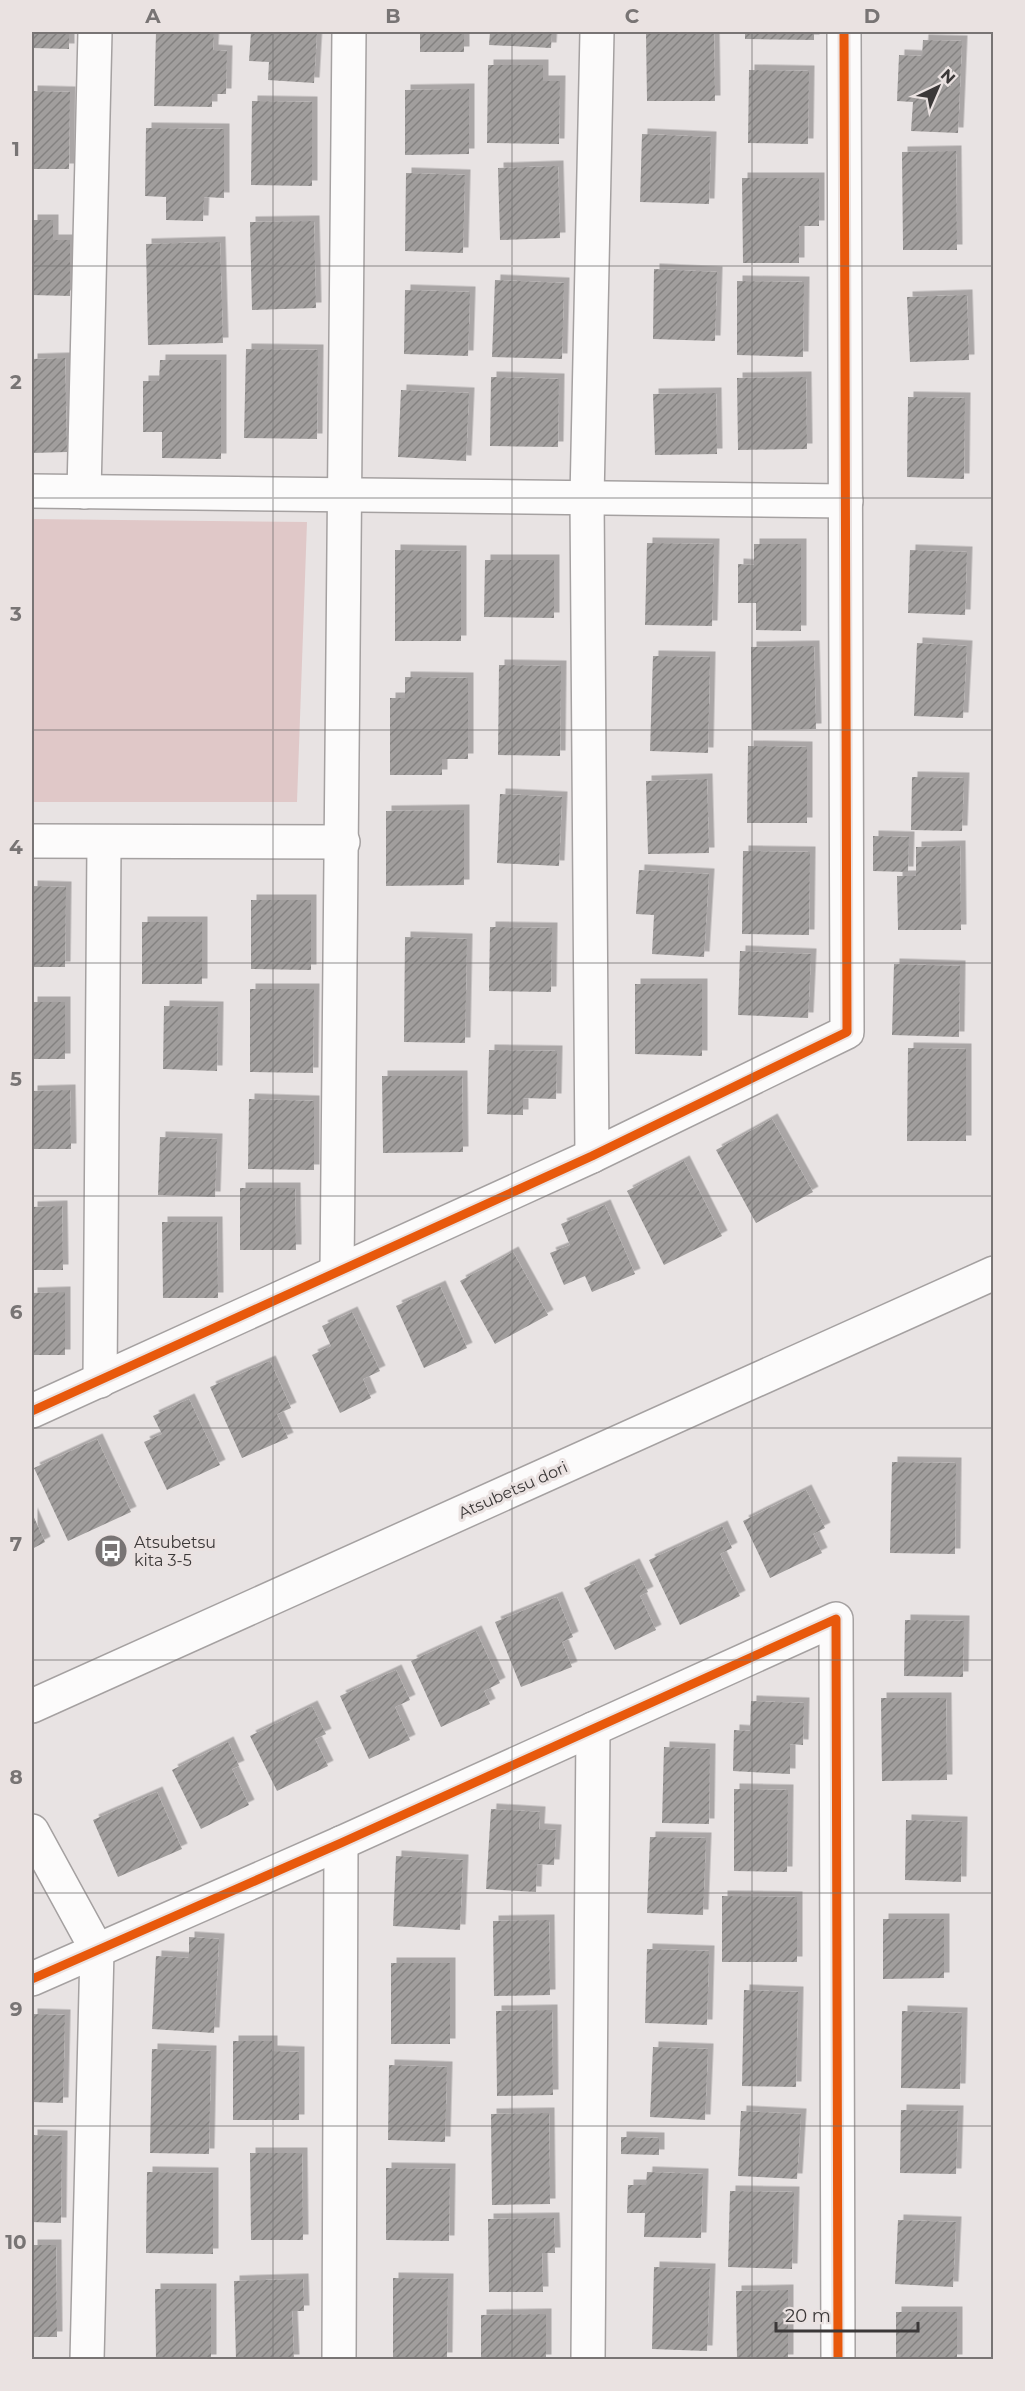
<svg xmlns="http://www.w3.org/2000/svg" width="1025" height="2391" font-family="Montserrat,sans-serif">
	<defs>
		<pattern id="building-hatch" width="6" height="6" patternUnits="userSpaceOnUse" patternTransform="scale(1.5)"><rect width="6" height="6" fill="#a19e9d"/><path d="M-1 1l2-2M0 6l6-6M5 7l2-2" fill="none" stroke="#848281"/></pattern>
		<filter id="shadow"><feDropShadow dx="5.5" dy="-5.5" stdDeviation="0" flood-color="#0004"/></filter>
	</defs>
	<rect width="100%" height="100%" fill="#e8e3e3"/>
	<path fill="#e0c8c8" d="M 32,519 L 307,522 L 297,802 L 32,802 Z"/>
	<g fill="url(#building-hatch)" filter="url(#shadow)">
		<path d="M 32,32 L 69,32 L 69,49 L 32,48 Z"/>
		<path d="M 156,32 L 214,32 L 213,50 L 227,51 L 226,94 L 212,94 L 212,107 L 154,106 Z"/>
		<path d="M 251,32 L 317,32 L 314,83 L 268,80 L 269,62 L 249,61 Z"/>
		<rect x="420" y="32" width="44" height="20"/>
		<path d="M 490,32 L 552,32 L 551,48 L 489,45 Z"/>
		<path d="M 646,32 L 714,32 L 715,101 L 647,101 Z"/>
		<path d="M 745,32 L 814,32 L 814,40 L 745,39 Z"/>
		<path d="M 923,40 L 962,41 L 958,133 L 911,131 L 913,102 L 897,101 L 899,55 L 922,56 Z"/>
		<path d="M 488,65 L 543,65 L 543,81 L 560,81 L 559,144 L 487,143 Z"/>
		<path d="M 749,70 L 809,71 L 808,144 L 748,143 Z"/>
		<path d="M 469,89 L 469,154 L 405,155 L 405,90 Z"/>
		<path d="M 32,91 L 70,92 L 69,169 L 32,169 Z"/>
		<path d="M 252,101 L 312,102 L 312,186 L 251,185 Z"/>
		<path d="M 146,128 L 224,129 L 224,198 L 204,197 L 203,221 L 166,220 L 166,197 L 145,196 Z"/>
		<path d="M 642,134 L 711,137 L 709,204 L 640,202 Z"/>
		<path d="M 956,151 L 957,250 L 903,250 L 902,152 Z"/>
		<path d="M 558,166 L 560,238 L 500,240 L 498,168 Z"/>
		<path d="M 406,173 L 465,175 L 463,253 L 405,251 Z"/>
		<path d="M 742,178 L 819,178 L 819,226 L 799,226 L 799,263 L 743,263 Z"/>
		<path d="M 32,220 L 53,220 L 53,240 L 70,240 L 70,296 L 32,295 Z"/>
		<path d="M 314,221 L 316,308 L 252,310 L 250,222 Z"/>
		<path d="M 220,242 L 223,343 L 148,345 L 146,244 Z"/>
		<path d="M 654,269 L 717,272 L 715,341 L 653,339 Z"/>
		<path d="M 495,280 L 564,283 L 562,359 L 492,357 Z"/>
		<path d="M 737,281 L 804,282 L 803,357 L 737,355 Z"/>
		<path d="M 405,290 L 470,292 L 468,356 L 404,354 Z"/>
		<path d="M 967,295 L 969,360 L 910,362 L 907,297 Z"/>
		<path d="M 246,349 L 318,350 L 317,439 L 244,438 Z"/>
		<path d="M 65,358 L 67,452 L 32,453 L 32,359 Z"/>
		<path d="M 160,360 L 221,360 L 221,459 L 162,458 L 162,432 L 143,432 L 143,381 L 159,381 Z"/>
		<path d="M 491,377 L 559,379 L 558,447 L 490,446 Z"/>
		<path d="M 806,377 L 807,449 L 738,450 L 737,378 Z"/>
		<path d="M 401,390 L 469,393 L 466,461 L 398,457 Z"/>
		<path d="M 716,393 L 717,454 L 655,455 L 653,394 Z"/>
		<path d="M 908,397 L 965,398 L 964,479 L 907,477 Z"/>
		<path d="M 647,543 L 714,544 L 712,626 L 645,625 Z"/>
		<path d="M 754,544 L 801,544 L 801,631 L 756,630 L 756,603 L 738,603 L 738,564 L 754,565 Z"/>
		<path d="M 395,550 L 461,551 L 461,641 L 395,641 Z"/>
		<path d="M 910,550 L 967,552 L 965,615 L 908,613 Z"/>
		<path d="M 485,560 L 554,560 L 554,618 L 484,617 Z"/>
		<path d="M 917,643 L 967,646 L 963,718 L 914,716 Z"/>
		<path d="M 814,646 L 816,729 L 752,730 L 751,647 Z"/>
		<path d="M 653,656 L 710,657 L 708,753 L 650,751 Z"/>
		<path d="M 499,665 L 561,666 L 560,756 L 498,755 Z"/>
		<path d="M 405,677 L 468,678 L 468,759 L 442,759 L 442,775 L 390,775 L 390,698 L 405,698 Z"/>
		<path d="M 748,746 L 807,747 L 807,823 L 747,823 Z"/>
		<path d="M 912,777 L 964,778 L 962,831 L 911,830 Z"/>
		<path d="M 707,779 L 709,853 L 648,854 L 646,781 Z"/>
		<path d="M 500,794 L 562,797 L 559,866 L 497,863 Z"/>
		<path d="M 464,810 L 464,885 L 386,886 L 386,811 Z"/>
		<path d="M 873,836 L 909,837 L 908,872 L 873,871 Z"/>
		<path d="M 960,846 L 961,930 L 898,930 L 897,876 L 916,876 L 916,847 Z"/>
		<path d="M 743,851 L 810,852 L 809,935 L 742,934 Z"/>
		<path d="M 639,870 L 709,874 L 704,957 L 652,954 L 654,915 L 636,914 Z"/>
		<path d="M 32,886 L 66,887 L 65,967 L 32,967 Z"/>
		<path d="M 251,900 L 311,900 L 311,970 L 251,969 Z"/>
		<rect x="142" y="922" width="60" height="62"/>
		<path d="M 490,927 L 552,928 L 551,992 L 489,991 Z"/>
		<path d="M 405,937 L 467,939 L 465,1043 L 404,1042 Z"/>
		<path d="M 740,951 L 811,954 L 808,1018 L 738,1015 Z"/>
		<path d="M 894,964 L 960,966 L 959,1037 L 892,1035 Z"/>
		<path d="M 635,984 L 702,984 L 702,1056 L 635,1054 Z"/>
		<path d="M 250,989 L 314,989 L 313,1073 L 250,1072 Z"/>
		<rect x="32" y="1002" width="33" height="57"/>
		<path d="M 164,1006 L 218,1007 L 217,1071 L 163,1069 Z"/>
		<path d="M 908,1048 L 966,1049 L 966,1141 L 907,1141 Z"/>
		<path d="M 489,1050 L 557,1051 L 556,1099 L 523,1098 L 523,1115 L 487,1114 Z"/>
		<path d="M 382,1076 L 462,1076 L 463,1152 L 383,1153 Z"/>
		<path d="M 70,1090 L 71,1149 L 32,1149 L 32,1091 Z"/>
		<path d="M 249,1099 L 314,1101 L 314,1170 L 248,1169 Z"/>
		<path d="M 772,1119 L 813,1192 L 756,1223 L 716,1150 Z"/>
		<path d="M 160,1137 L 217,1139 L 215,1197 L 158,1195 Z"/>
		<path d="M 684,1161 L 722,1236 L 664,1265 L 627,1191 Z"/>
		<path d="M 240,1188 L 295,1188 L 296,1250 L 240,1250 Z"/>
		<path d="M 605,1205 L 635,1274 L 592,1292 L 585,1276 L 564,1285 L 550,1253 L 570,1245 L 561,1224 Z"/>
		<path d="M 62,1206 L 63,1270 L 32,1270 L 32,1207 Z"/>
		<path d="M 162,1222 L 217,1222 L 218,1298 L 163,1298 Z"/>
		<path d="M 513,1252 L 548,1315 L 495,1344 L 460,1281 Z"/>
		<path d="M 440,1286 L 467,1348 L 424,1368 L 396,1306 Z"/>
		<path d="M 65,1292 L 65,1355 L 32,1355 L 32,1293 Z"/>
		<path d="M 352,1312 L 380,1371 L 363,1379 L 371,1398 L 340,1413 L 312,1355 L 331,1346 L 322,1326 Z"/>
		<path d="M 270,1361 L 291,1408 L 277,1414 L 288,1438 L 242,1458 L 210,1387 Z"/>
		<path d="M 189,1399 L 220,1465 L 167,1490 L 144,1442 L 162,1434 L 153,1416 Z"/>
		<path d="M 97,1439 L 131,1512 L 68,1541 L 34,1468 Z"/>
		<path d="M 892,1462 L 956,1463 L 955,1554 L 890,1553 Z"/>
		<path d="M 806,1490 L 825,1528 L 813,1534 L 822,1553 L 770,1578 L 743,1521 Z"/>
		<path d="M 32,1513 L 45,1542 L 32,1549 Z"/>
		<path d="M 722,1526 L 732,1548 L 720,1554 L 740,1596 L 680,1625 L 649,1560 Z"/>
		<path d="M 634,1564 L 648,1592 L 640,1596 L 656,1630 L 615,1650 L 584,1588 Z"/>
		<path d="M 557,1597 L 573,1637 L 562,1642 L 572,1667 L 521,1687 L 495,1622 Z"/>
		<path d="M 905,1620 L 964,1621 L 963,1677 L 904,1676 Z"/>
		<path d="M 476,1631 L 500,1683 L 484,1691 L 490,1704 L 441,1727 L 411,1661 Z"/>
		<path d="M 396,1670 L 410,1700 L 395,1707 L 410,1740 L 369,1759 L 340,1696 Z"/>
		<path d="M 881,1698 L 946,1698 L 947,1780 L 882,1781 Z"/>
		<path d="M 751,1701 L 804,1703 L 803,1745 L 790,1744 L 790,1774 L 733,1771 L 734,1730 L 750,1731 Z"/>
		<path d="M 312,1706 L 326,1734 L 315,1739 L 328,1766 L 277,1791 L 250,1736 Z"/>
		<path d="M 228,1742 L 239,1766 L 232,1769 L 249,1805 L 201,1829 L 172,1770 Z"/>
		<path d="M 664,1747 L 710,1749 L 709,1824 L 662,1823 Z"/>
		<path d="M 734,1789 L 788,1790 L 787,1872 L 734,1871 Z"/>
		<path d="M 157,1792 L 182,1849 L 118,1877 L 93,1820 Z"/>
		<path d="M 491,1809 L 540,1812 L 539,1829 L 556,1830 L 554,1865 L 537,1864 L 536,1892 L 486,1889 Z"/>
		<path d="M 906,1820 L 962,1822 L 961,1882 L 905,1880 Z"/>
		<path d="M 650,1837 L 706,1838 L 703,1915 L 647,1913 Z"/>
		<path d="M 396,1856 L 463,1860 L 460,1930 L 393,1926 Z"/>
		<path d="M 722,1896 L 797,1897 L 797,1962 L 722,1962 Z"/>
		<path d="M 883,1919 L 944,1919 L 944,1978 L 883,1979 Z"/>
		<path d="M 549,1920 L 550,1995 L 494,1996 L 493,1921 Z"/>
		<path d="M 189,1937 L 219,1939 L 214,2033 L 152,2029 L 156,1956 L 189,1958 Z"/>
		<path d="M 647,1949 L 709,1951 L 707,2025 L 645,2023 Z"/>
		<rect x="391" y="1963" width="59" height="81"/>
		<path d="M 744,1990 L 798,1992 L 796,2087 L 742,2086 Z"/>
		<path d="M 552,2010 L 553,2095 L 497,2096 L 496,2011 Z"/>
		<path d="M 902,2011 L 962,2013 L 960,2089 L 901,2088 Z"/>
		<path d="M 32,2014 L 65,2015 L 63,2103 L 32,2102 Z"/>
		<path d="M 233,2041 L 272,2041 L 272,2051 L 299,2052 L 299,2120 L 233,2120 Z"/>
		<path d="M 653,2047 L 708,2049 L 705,2120 L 650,2117 Z"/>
		<path d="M 152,2049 L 211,2051 L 209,2154 L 150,2153 Z"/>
		<path d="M 389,2065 L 447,2067 L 445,2142 L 388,2140 Z"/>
		<path d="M 901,2110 L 958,2111 L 956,2174 L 900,2173 Z"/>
		<path d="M 741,2111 L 801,2114 L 797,2179 L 738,2176 Z"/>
		<path d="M 549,2113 L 550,2204 L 492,2205 L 491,2114 Z"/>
		<path d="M 32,2135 L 62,2136 L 61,2223 L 32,2222 Z"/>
		<path d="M 621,2137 L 659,2138 L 659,2155 L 621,2154 Z"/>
		<path d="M 250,2153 L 302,2153 L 303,2240 L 251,2240 Z"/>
		<path d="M 386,2168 L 450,2169 L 449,2241 L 386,2240 Z"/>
		<path d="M 147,2172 L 213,2173 L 213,2254 L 146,2253 Z"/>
		<path d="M 647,2172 L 703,2174 L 701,2238 L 644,2237 L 645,2213 L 627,2213 L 628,2185 L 646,2185 Z"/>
		<path d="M 730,2191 L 794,2192 L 792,2269 L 728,2267 Z"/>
		<path d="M 554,2218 L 555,2253 L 542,2253 L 543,2292 L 489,2292 L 488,2219 Z"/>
		<path d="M 898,2220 L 956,2222 L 953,2287 L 895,2284 Z"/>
		<path d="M 32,2245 L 56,2245 L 57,2337 L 32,2337 Z"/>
		<path d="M 654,2267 L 710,2269 L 707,2351 L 652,2349 Z"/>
		<path d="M 393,2278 L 448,2279 L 447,2358 L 393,2357 Z"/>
		<path d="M 303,2279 L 304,2311 L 292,2311 L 294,2360 L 236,2360 L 234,2281 Z"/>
		<path d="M 155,2289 L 211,2289 L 211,2360 L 156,2360 Z"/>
		<path d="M 788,2290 L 788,2360 L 737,2360 L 736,2291 Z"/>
		<rect x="896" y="2312" width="61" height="48"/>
		<path d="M 546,2314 L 546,2360 L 481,2360 L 481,2315 Z"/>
	</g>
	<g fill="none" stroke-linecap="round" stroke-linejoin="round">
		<defs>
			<g id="minor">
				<path d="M 32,491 L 846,501"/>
				<path d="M 84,492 L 95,32"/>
				<path d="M 32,841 L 343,842"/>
				<path d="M 592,1156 L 587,498 L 597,32"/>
				<path d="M 337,1271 C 343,858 343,445 349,32"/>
				<path d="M 100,1381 L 104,843"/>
				<path d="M 32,1411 L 592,1156 L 847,1032 L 844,32"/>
				<path d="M 32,1831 L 97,1950 L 87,2360"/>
				<path d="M 32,1979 L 341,1843 L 836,1619 L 838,2360"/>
				<path d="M 339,2360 L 341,1843"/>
				<path d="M 588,2360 L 593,1729"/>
			</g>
			<path id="secondary" d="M 32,1706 L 994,1273"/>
		</defs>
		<use href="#minor" stroke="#a5a1a1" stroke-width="36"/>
		<use href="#secondary" stroke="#a5a1a1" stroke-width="36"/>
		<use href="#minor" stroke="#fcfbfb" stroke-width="33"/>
		<use href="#secondary" stroke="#fcfbfb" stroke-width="33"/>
		<defs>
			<g id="cycleway">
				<path d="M 32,1411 L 592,1156 L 847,1032 L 844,32"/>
				<path d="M 32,1979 L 341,1843 L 836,1619 L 838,2360"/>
			</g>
		</defs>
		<use href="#cycleway" stroke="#eae2e1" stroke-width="13"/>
		<use href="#cycleway" stroke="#e8590c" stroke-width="9"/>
	</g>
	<path fill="none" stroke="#787474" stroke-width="1.5" stroke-opacity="0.55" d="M 273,32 L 273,2360M 512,32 L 512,2360M 752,32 L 752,2360M 32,266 L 994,266M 32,498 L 994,498M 32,730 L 994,730M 32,963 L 994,963M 32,1196 L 994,1196M 32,1428 L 994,1428M 32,1660 L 994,1660M 32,1893 L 994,1893M 32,2126 L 994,2126"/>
	<defs>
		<symbol id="bus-disc" viewBox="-11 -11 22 22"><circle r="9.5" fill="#787474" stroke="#eae2e1"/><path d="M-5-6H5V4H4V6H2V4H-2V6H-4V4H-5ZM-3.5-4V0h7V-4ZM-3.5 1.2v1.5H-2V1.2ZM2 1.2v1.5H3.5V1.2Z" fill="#fff"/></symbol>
	</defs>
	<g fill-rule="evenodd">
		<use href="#bus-disc" x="92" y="1532" width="38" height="38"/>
	</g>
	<g text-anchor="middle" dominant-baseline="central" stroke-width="6" stroke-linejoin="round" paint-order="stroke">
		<g font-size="16" fill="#3b3838" stroke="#eae2e1">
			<text transform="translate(513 1490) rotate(-24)">Atsubetsu dori</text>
		</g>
		<g font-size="16" fill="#3b3838" stroke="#eae2e1" text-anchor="start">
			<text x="134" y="1542">Atsubetsu<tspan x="134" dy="18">kita 3-5</tspan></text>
		</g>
	</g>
	<rect width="1025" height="2391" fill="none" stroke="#eae2e1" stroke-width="66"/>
	<g transform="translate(938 87) rotate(44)" stroke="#eae2e1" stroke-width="4.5" paint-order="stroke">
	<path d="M0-4.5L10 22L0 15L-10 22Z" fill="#3b3838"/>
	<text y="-9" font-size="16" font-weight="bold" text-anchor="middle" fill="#3b3838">N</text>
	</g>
	<path d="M776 2322v9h142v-9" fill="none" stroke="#3b3838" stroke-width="3"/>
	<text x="785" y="2322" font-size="18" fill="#3b3838" stroke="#eae2e1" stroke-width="4.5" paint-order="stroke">20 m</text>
	<rect x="33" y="33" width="959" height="2325" fill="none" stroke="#787474" stroke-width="2"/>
	<g font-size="20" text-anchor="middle" font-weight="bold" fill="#787474">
		<text x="153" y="23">A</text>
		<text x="393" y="23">B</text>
		<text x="632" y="23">C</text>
		<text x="872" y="23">D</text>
		<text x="16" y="156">1</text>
		<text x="16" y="389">2</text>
		<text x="16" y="621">3</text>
		<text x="16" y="854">4</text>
		<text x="16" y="1086">5</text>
		<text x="16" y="1319">6</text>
		<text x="16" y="1551">7</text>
		<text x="16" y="1784">8</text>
		<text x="16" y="2016">9</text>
		<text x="16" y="2249">10</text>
	</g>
</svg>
